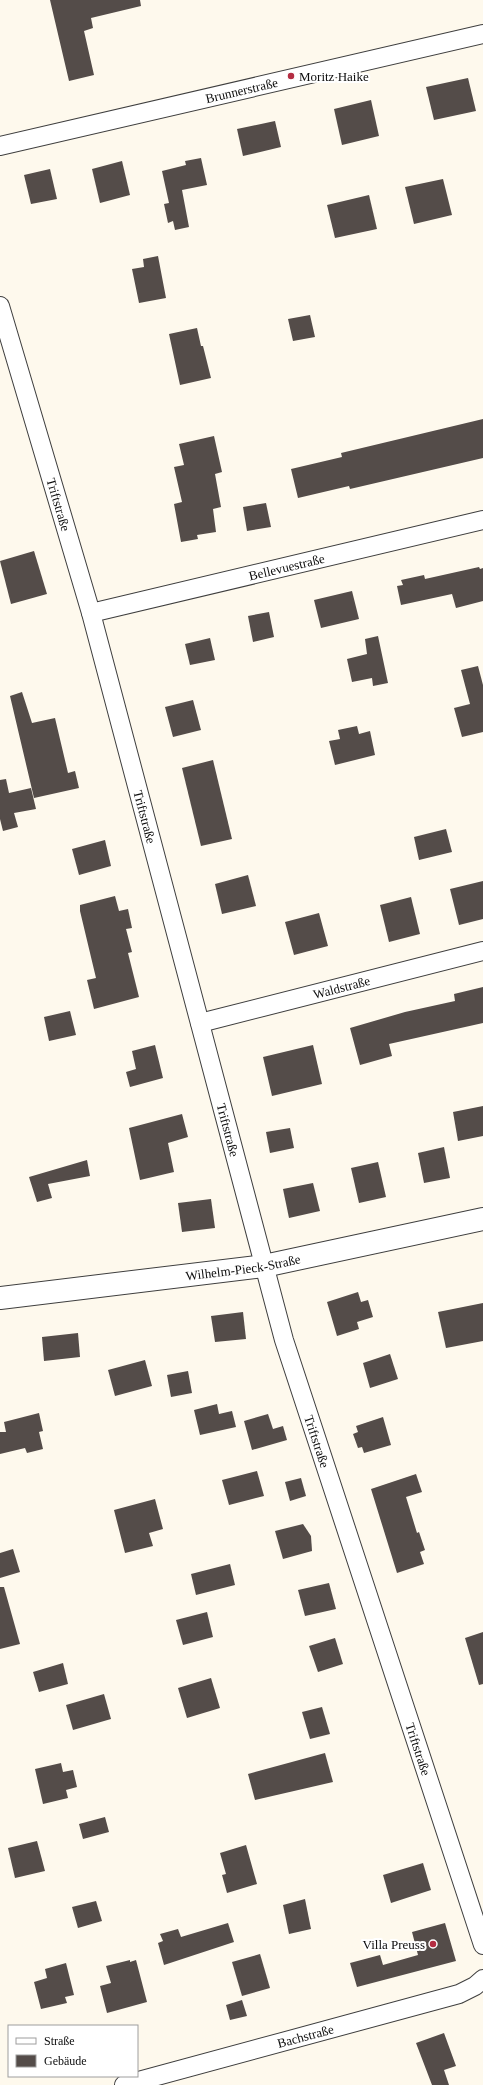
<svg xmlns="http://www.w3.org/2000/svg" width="483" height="2085" font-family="'Times New Roman',serif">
	<rect width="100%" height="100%" fill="#fef9ed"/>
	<g fill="#544c49">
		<path d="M 50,0 L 140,0 L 141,6 L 91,18 L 93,28 L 84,31 L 94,75 L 69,81 Z"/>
		<path d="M 468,78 L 476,111 L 434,120 L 426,87 Z"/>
		<path d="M 371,100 L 379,136 L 342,145 L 334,109 Z"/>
		<path d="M 275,121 L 281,147 L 243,156 L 237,129 Z"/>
		<path d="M 201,158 L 207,185 L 182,190 L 189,227 L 175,230 L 173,221 L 168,223 L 164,204 L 169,203 L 162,171 L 186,165 L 185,161 Z"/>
		<path d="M 122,161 L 130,195 L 100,203 L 92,169 Z"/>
		<path d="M 50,169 L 57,199 L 31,204 L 24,175 Z"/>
		<path d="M 443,179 L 452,215 L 414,224 L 405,187 Z"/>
		<path d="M 369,195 L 377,229 L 335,238 L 327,205 Z"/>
		<path d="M 158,256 L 166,298 L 139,303 L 132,269 L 144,267 L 143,259 Z"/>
		<path d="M 310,315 L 315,337 L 293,341 L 288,319 Z"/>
		<path d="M 197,328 L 201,346 L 203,346 L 211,378 L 180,385 L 169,334 Z"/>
		<path d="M 483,419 L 483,458 L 350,489 L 349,486 L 298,498 L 291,469 L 342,457 L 341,453 Z"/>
		<path d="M 214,436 L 222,472 L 215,474 L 221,507 L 213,509 L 216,532 L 197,535 L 198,539 L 181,542 L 174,504 L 182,502 L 174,467 L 184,465 L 179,444 Z"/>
		<path d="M 266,503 L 271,527 L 247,531 L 243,507 Z"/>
		<path d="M 34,551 L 47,594 L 11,604 L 0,561 Z"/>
		<path d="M 479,567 L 480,569 L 483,568 L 483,601 L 456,608 L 452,594 L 401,605 L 397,586 L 403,585 L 401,580 L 424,575 L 425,579 Z"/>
		<path d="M 352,591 L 359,619 L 321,628 L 314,600 Z"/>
		<path d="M 269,612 L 274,637 L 253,642 L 248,616 Z"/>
		<path d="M 378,636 L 388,683 L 373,686 L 372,678 L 352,682 L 347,659 L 367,654 L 365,639 Z"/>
		<path d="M 210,638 L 215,660 L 190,665 L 185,644 Z"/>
		<path d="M 478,666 L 483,685 L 483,732 L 462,737 L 454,708 L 470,704 L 461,670 Z"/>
		<path d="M 22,692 L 32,723 L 55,718 L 68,773 L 75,771 L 79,788 L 34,798 L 10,696 Z"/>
		<path d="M 193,700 L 201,730 L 173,737 L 165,707 Z"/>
		<path d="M 357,726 L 359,734 L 370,731 L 375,755 L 335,765 L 329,741 L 340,739 L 338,730 Z"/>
		<path d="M 213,760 L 232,839 L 201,846 L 182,768 Z"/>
		<path d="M 6,779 L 9,793 L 31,788 L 36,809 L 14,813 L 18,827 L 3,831 L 0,819 L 0,780 Z"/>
		<path d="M 446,829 L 452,852 L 419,860 L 414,837 Z"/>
		<path d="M 105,840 L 111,866 L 79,875 L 72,849 Z"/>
		<path d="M 248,875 L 256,906 L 222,914 L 215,884 Z"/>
		<path d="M 483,881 L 483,919 L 459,925 L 450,889 Z"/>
		<path d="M 115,896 L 119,911 L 128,909 L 132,928 L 126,929 L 132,952 L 128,953 L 139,997 L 94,1009 L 87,980 L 96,978 L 80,911 L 80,905 Z"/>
		<path d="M 411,897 L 420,934 L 389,942 L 380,905 Z"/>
		<path d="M 319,913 L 328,946 L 294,955 L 285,922 Z"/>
		<path d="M 483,987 L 483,1023 L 389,1044 L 392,1056 L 360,1065 L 350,1028 L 405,1012 L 455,1001 L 454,994 Z"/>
		<path d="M 70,1011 L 76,1035 L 49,1041 L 44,1017 Z"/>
		<path d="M 155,1045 L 163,1078 L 130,1087 L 126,1072 L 136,1069 L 132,1051 Z"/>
		<path d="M 313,1045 L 322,1084 L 272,1096 L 263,1057 Z"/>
		<path d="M 483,1106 L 483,1136 L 458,1141 L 453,1112 Z"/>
		<path d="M 182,1114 L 188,1137 L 168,1143 L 174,1172 L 140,1180 L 129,1128 Z"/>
		<path d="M 290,1128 L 294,1148 L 270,1153 L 266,1132 Z"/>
		<path d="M 444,1147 L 450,1178 L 424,1183 L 418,1153 Z"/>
		<path d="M 87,1160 L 90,1176 L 48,1184 L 52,1198 L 37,1202 L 29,1177 Z"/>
		<path d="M 378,1162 L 386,1197 L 359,1203 L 351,1168 Z"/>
		<path d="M 313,1183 L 320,1211 L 289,1218 L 283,1189 Z"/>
		<path d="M 211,1199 L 215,1228 L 182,1232 L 178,1203 Z"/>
		<path d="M 358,1292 L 361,1302 L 368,1300 L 373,1317 L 357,1322 L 359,1329 L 337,1336 L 327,1302 Z"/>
		<path d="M 483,1303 L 483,1341 L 446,1348 L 438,1312 Z"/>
		<path d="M 243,1312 L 246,1339 L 215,1342 L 211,1316 Z"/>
		<path d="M 78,1333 L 80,1357 L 44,1361 L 42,1337 Z"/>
		<path d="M 390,1354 L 398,1379 L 370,1388 L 363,1363 Z"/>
		<path d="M 145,1360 L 152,1386 L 115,1396 L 108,1370 Z"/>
		<path d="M 188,1371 L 192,1393 L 171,1397 L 167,1375 Z"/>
		<path d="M 217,1404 L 219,1414 L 232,1411 L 236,1427 L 200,1435 L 194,1410 Z"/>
		<path d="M 39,1413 L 43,1431 L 39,1432 L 43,1449 L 27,1453 L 25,1448 L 0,1454 L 0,1432 L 6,1432 L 4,1422 Z"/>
		<path d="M 268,1414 L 273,1429 L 283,1426 L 287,1440 L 252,1450 L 244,1421 Z"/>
		<path d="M 383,1417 L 391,1445 L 364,1453 L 362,1447 L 358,1448 L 353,1434 L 358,1432 L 356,1426 Z"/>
		<path d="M 257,1471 L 264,1496 L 229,1505 L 222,1480 Z"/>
		<path d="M 416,1474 L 422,1492 L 406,1497 L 417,1533 L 419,1532 L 425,1550 L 420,1552 L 424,1564 L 397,1573 L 371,1489 Z"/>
		<path d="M 301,1478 L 306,1496 L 290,1501 L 285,1482 Z"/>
		<path d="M 155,1499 L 163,1529 L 149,1533 L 153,1546 L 125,1553 L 114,1510 Z"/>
		<path d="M 303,1524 L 311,1536 L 312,1551 L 283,1559 L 275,1531 Z"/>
		<path d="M 13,1549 L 20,1572 L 0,1578 L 0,1553 Z"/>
		<path d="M 230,1564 L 235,1585 L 196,1595 L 191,1574 Z"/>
		<path d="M 329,1583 L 336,1609 L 305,1616 L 298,1590 Z"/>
		<path d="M 0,1587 L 4,1587 L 20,1644 L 0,1649 Z"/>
		<path d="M 207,1612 L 213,1637 L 183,1645 L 176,1620 Z"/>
		<path d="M 483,1632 L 483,1684 L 479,1685 L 465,1638 Z"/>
		<path d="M 335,1638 L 343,1664 L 318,1672 L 309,1646 Z"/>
		<path d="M 63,1663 L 68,1684 L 39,1692 L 33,1672 Z"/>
		<path d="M 211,1678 L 220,1708 L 187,1718 L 178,1688 Z"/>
		<path d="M 104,1694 L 111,1719 L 73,1730 L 66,1705 Z"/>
		<path d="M 322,1707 L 330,1734 L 310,1739 L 302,1712 Z"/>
		<path d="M 325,1753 L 333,1782 L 255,1800 L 248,1774 Z"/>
		<path d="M 61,1763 L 63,1772 L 73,1770 L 77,1787 L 66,1790 L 68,1798 L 43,1804 L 35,1769 Z"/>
		<path d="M 105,1817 L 109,1832 L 83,1839 L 79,1824 Z"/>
		<path d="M 37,1841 L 45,1871 L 15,1878 L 8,1848 Z"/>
		<path d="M 246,1845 L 257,1884 L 227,1893 L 222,1875 L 226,1874 L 220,1853 Z"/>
		<path d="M 423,1863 L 431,1890 L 391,1903 L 383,1875 Z"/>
		<path d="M 305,1899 L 311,1929 L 289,1934 L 283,1905 Z"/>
		<path d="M 96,1901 L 102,1921 L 78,1928 L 72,1907 Z"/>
		<path d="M 228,1923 L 234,1942 L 164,1965 L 158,1943 L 163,1941 L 160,1934 L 178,1929 L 181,1937 Z"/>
		<path d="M 445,1923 L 456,1961 L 357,1987 L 350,1963 L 380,1955 L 383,1965 L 418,1955 L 412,1932 Z"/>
		<path d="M 260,1954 L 270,1988 L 242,1996 L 232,1962 Z"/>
		<path d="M 130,1960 L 130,1962 L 136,1960 L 147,2002 L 107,2013 L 100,1986 L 111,1983 L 106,1966 Z"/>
		<path d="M 66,1963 L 74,1995 L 65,1997 L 67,2003 L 41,2009 L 34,1982 L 47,1978 L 45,1969 Z"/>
		<path d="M 242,2000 L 247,2016 L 230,2020 L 226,2005 Z"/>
		<path d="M 444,2033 L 456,2066 L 444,2070 L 449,2085 L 432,2085 L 416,2043 Z"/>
	</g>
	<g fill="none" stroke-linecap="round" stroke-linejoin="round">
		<defs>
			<g id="minor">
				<path id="s1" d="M 0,146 L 483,34"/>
				<path id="s2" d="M 0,306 L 91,613 L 284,1340 L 483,1945"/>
				<path id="s3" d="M 91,613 L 483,520"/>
				<path id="s4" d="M 200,1023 L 483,951"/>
				<path id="s5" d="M 124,2085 L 459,1994 L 475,1986 L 483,1979"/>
			</g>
			<g id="tertiary">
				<path id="s6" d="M 0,1298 L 264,1266 L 483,1219"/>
			</g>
		</defs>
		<use href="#minor" stroke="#3f3f3f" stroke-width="20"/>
		<use href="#tertiary" stroke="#3f3f3f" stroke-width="24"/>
		<use href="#minor" stroke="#fff" stroke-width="18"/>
		<use href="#tertiary" stroke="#fff" stroke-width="22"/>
	</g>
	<g fill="#b42d42" stroke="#fff" stroke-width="1.5">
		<circle cx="291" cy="76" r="4"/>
		<circle cx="433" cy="1944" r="4"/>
	</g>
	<g text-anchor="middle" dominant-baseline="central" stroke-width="4" stroke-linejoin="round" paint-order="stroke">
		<g font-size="13" fill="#0c0c0c" stroke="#fff" text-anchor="start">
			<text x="299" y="76">Moritz Haike</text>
			<text x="425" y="1944" text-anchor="end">Villa Preuss</text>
		</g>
		<g font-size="13" fill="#0c0c0c" stroke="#fff">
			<text stroke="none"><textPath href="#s1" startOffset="248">Brunnerstraße</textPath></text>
			<text stroke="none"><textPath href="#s2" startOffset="207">Triftstraße</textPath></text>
			<text stroke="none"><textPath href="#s3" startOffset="201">Bellevuestraße</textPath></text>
			<text stroke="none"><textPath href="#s2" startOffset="531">Triftstraße</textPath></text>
			<text stroke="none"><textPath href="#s4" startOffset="146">Waldstraße</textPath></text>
			<text stroke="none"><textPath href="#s2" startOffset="855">Triftstraße</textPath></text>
			<text stroke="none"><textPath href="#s6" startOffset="245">Wilhelm-Pieck-Straße</textPath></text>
			<text stroke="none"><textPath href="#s2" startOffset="1179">Triftstraße</textPath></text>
			<text stroke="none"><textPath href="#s2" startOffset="1503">Triftstraße</textPath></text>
			<text stroke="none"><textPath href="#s5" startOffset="188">Bachstraße</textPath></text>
		</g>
	</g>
	<rect x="8" y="2025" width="130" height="52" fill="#ffffff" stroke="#9e9e9e"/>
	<rect x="16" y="2038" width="20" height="6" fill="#ffffff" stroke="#9e9e9e"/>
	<text x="44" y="2045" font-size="12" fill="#0c0c0c">Straße</text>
	<rect x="16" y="2055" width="20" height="12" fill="#544c49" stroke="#9e9e9e"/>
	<text x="44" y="2065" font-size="12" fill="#0c0c0c">Gebäude</text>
</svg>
